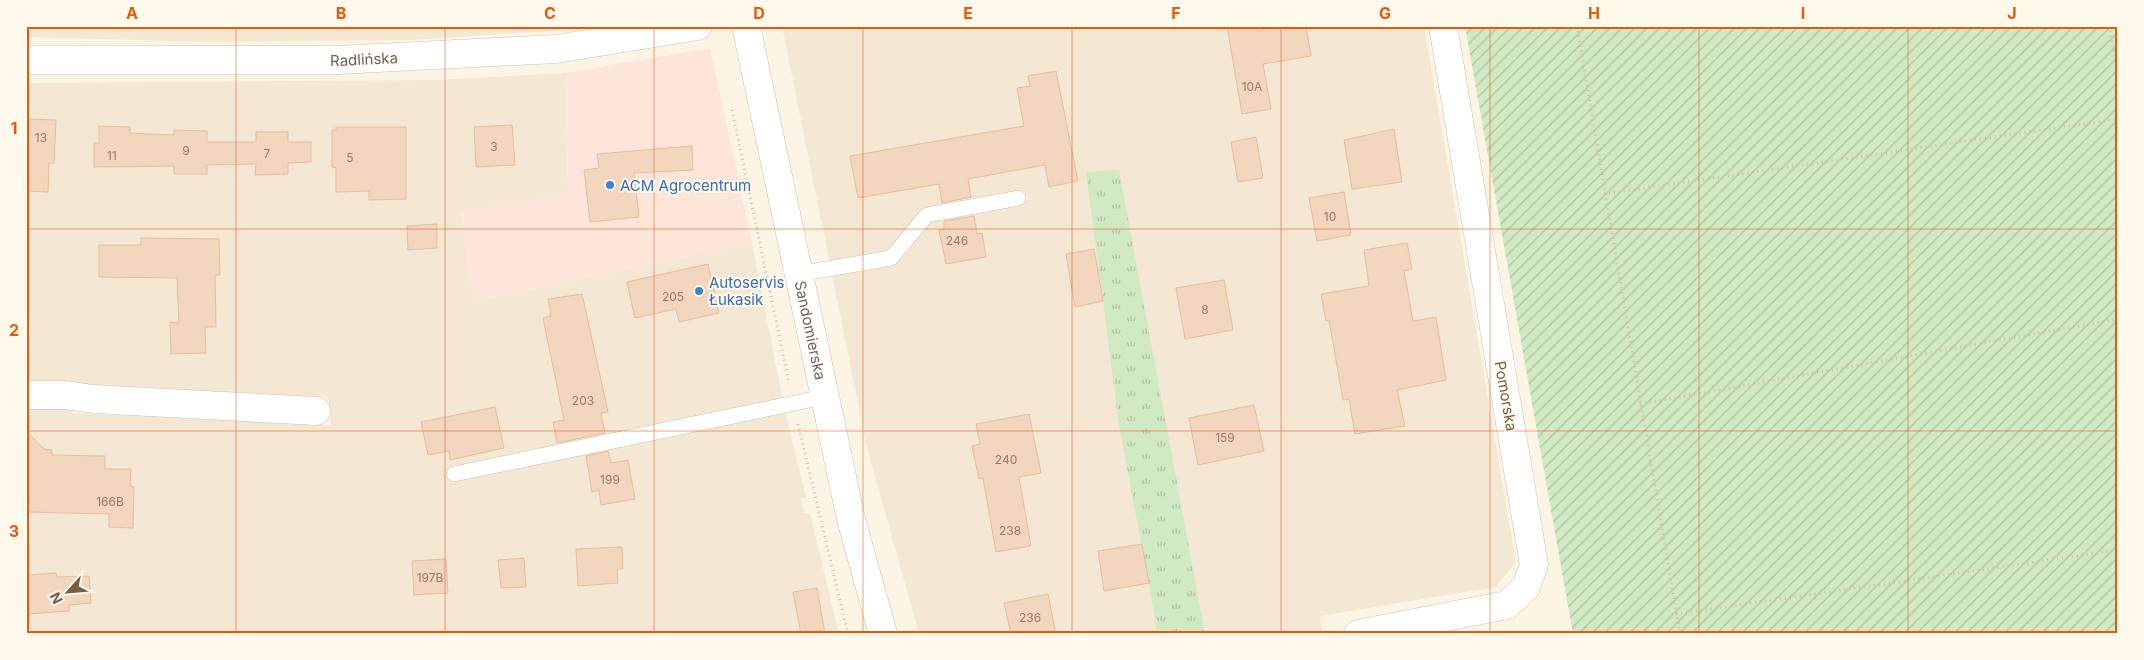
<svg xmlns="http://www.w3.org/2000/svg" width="2144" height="660" font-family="Inter,sans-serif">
	<defs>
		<pattern id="grass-tufts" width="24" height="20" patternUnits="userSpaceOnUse" patternTransform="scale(1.25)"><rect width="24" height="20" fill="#d1eac4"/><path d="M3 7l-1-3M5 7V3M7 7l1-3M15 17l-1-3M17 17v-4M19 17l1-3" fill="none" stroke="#aec1a1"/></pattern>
		<pattern id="garden-furrows" width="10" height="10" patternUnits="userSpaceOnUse" patternTransform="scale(1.25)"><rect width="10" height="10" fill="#d1eac4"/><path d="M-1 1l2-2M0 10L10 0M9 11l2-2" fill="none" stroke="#aec1a1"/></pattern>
	</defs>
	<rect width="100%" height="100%" fill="#fcf5e5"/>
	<g fill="#f4e8d4" fill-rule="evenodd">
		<path d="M 26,26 L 578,26 L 559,30 L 413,40 L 211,42 L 26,37 Z"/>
		<path d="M 782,26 L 1424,26 L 1516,562 L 1496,587 L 1320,616 L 1323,634 L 919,634 L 866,444 Z"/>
		<path d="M 566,73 L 568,195 L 461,213 L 474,301 L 752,243 L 785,411 L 806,497 L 801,499 L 804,513 L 810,513 L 839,634 L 26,634 L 26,83 L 436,80 ZM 73,387 L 328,397 L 331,425 L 72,413 Z"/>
	</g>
	<g fill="#fde6d9">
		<path d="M 512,26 L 578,26 L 514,33 Z"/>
		<path d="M 710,48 L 752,243 L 474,301 L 461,213 L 568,195 L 566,73 Z"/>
	</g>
	<path fill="url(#grass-tufts)" d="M 1119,170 L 1205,634 L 1158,634 L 1119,425 L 1086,172 Z"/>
	<path fill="url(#garden-furrows)" d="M 1465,26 L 2118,26 L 2118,634 L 1573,634 Z"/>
	<g fill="#f2d6bd" stroke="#e5be9d">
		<path d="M 1227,26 L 1256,26 L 1257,31 L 1282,26 L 1306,26 L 1311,56 L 1263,64 L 1271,109 L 1242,114 Z"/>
		<path d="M 1056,71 L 1078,181 L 1049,187 L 1045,165 L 968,179 L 971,197 L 942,203 L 939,184 L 858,198 L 850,156 L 1024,126 L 1017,88 L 1030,86 L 1028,76 Z"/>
		<path d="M 26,119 L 56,120 L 54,163 L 49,163 L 48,192 L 26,191 Z"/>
		<path d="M 512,125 L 515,165 L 476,167 L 474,127 Z"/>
		<path d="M 99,126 L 130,127 L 130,133 L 174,135 L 174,130 L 207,131 L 207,142 L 256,142 L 256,132 L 288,132 L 288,142 L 311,142 L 311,162 L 288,163 L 288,174 L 255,175 L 256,164 L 207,165 L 207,174 L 174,174 L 174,166 L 94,167 L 94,143 L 99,143 Z"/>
		<path d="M 336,127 L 406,127 L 406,199 L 369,200 L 369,191 L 336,192 L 336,168 L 332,167 L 332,130 L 336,130 Z"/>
		<path d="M 1394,129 L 1402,182 L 1352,189 L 1344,140 Z"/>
		<path d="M 1256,137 L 1263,178 L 1238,182 L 1231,142 Z"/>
		<path d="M 692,146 L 693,170 L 634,173 L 639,217 L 590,222 L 584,170 L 599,168 L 597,154 Z"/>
		<path d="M 1344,192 L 1351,235 L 1317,241 L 1309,198 Z"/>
		<path d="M 974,216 L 977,234 L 982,233 L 986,257 L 946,264 L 939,230 L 944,229 L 944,221 Z"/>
		<path d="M 437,224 L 437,248 L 408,250 L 407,226 Z"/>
		<path d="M 141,238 L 219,239 L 220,275 L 215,275 L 216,327 L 205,327 L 206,353 L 171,354 L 170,322 L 179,323 L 177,278 L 99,277 L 99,245 L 141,245 Z"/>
		<path d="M 1407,243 L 1412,269 L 1404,271 L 1413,321 L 1436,317 L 1446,380 L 1397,390 L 1405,426 L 1355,434 L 1349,399 L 1343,400 L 1329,320 L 1326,321 L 1321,294 L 1369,286 L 1364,250 Z"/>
		<path d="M 1094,249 L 1103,301 L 1075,307 L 1066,254 Z"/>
		<path d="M 708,264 L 719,313 L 679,322 L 676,309 L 635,318 L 627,282 Z"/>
		<path d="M 1224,280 L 1233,330 L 1185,339 L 1176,288 Z"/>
		<path d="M 582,294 L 608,412 L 601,413 L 605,433 L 557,443 L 553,422 L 564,420 L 543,318 L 551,316 L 548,299 Z"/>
		<path d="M 1254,405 L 1264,451 L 1198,465 L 1189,418 Z"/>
		<path d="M 495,407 L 504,448 L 450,460 L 449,451 L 428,455 L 421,422 Z"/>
		<path d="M 1029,414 L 1041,473 L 1019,477 L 1031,546 L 996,552 L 983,478 L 979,479 L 972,446 L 980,444 L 976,424 Z"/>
		<path d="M 26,431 L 44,449 L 52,450 L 52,455 L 105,456 L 105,469 L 131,469 L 130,486 L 134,487 L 133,528 L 109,527 L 109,514 L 26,512 Z"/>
		<path d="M 608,451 L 611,463 L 628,460 L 635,499 L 601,505 L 599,490 L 592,492 L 586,456 Z"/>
		<path d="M 1142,544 L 1149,583 L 1104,591 L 1098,551 Z"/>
		<path d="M 622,547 L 623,569 L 617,569 L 618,583 L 578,586 L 576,549 Z"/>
		<path d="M 524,558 L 526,587 L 501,588 L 498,560 Z"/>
		<path d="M 446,559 L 448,593 L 414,595 L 412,561 Z"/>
		<path d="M 56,573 L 57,577 L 89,576 L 91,603 L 69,605 L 69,611 L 28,614 L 26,575 Z"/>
		<path d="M 817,588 L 825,634 L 801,634 L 793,592 Z"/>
		<path d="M 1048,594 L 1056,634 L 1011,634 L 1004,603 Z"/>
	</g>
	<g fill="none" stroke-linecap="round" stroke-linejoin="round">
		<defs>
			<g id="lane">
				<path d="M 798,274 L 891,258 L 927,215 L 1018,198"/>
				<path d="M 454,474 L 824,397"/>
			</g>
			<g id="street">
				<path id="s1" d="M 26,60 L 338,60 L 556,49 L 698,26"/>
				<path d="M 26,395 L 65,395 L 93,399 L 316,411"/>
				<path d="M 1358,634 L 1507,605 L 1526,587 L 1534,565 L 1443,26"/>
			</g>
			<g id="secondary">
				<path id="s2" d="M 746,26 L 851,519 L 883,634"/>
			</g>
		</defs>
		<use href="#lane" stroke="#d0c0ae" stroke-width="16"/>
		<use href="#street" stroke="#d0c0ae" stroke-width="29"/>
		<use href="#secondary" stroke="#d1bea9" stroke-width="29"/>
		<g stroke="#d7b9a0" stroke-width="3" stroke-dasharray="1 4" stroke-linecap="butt">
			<path d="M 1577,26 L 1680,634"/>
			<path d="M 2109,26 L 2118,74"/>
			<path d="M 732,110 L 789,383"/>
			<path d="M 1604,194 L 2118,119"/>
			<path d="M 1640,404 L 2118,319"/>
			<path d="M 798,424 L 848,634"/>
			<path d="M 1676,614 L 2118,550"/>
		</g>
		<use href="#lane" stroke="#fff" stroke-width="15"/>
		<use href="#street" stroke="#fff" stroke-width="28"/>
		<use href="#secondary" stroke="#fff" stroke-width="28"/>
	</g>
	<path fill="none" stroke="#e8590c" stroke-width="1" stroke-opacity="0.55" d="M 236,26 L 236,634M 445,26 L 445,634M 654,26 L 654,634M 863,26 L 863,634M 1072,26 L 1072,634M 1281,26 L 1281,634M 1490,26 L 1490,634M 1699,26 L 1699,634M 1908,26 L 1908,634M 26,229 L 2118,229M 26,431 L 2118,431"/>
	<g fill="#3f7fe0" stroke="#fff9ec" stroke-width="2">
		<circle cx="610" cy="185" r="5"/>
		<circle cx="699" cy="291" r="5"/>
	</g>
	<g text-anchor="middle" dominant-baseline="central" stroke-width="4" stroke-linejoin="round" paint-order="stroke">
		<g font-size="12" fill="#957b67">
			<text x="1252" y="86">10A</text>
			<text x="41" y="137">13</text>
			<text x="494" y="146">3</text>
			<text x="186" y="150">9</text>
			<text x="267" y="153">7</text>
			<text x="112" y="155">11</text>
			<text x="350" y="157">5</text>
			<text x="1330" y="216">10</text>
			<text x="957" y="240">246</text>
			<text x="673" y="296">205</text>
			<text x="1205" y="309">8</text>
			<text x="583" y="400">203</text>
			<text x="1225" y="437">159</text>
			<text x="1006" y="459">240</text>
			<text x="610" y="479">199</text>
			<text x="110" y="501">166B</text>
			<text x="1010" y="530">238</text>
			<text x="430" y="577">197B</text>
			<text x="1030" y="617">236</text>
		</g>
		<g font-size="15" fill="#765d4a" stroke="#fff9ec">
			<text stroke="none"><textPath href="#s1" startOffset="338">Radlińska</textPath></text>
			<text stroke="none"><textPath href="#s2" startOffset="311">Sandomierska</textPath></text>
			<text transform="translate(1506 396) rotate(80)">Pomorska</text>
		</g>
		<g font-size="15" fill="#366cbe" stroke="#fff9ec" text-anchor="start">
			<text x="620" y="185">ACM Agrocentrum</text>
			<text x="709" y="282">Autoservis<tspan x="709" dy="17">Łukasik</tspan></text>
		</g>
	</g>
	<rect width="2144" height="660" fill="none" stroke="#fff9ec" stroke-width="55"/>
	<g transform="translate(68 592) rotate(243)" stroke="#fff9ec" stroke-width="4" paint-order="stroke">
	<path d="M0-4L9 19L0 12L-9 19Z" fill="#765d4a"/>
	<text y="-8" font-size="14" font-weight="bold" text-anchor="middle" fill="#765d4a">N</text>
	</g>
	<rect x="28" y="28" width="2088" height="604" fill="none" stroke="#e8590c" stroke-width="2"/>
	<g font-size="16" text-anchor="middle" font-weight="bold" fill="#e8590c">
		<text x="132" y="19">A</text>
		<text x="341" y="19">B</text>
		<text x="550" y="19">C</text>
		<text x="759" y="19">D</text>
		<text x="968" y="19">E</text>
		<text x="1176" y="19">F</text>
		<text x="1385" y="19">G</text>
		<text x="1594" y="19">H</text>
		<text x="1803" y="19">I</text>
		<text x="2012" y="19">J</text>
		<text x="14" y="134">1</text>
		<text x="14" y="336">2</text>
		<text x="14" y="537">3</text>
	</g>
</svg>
